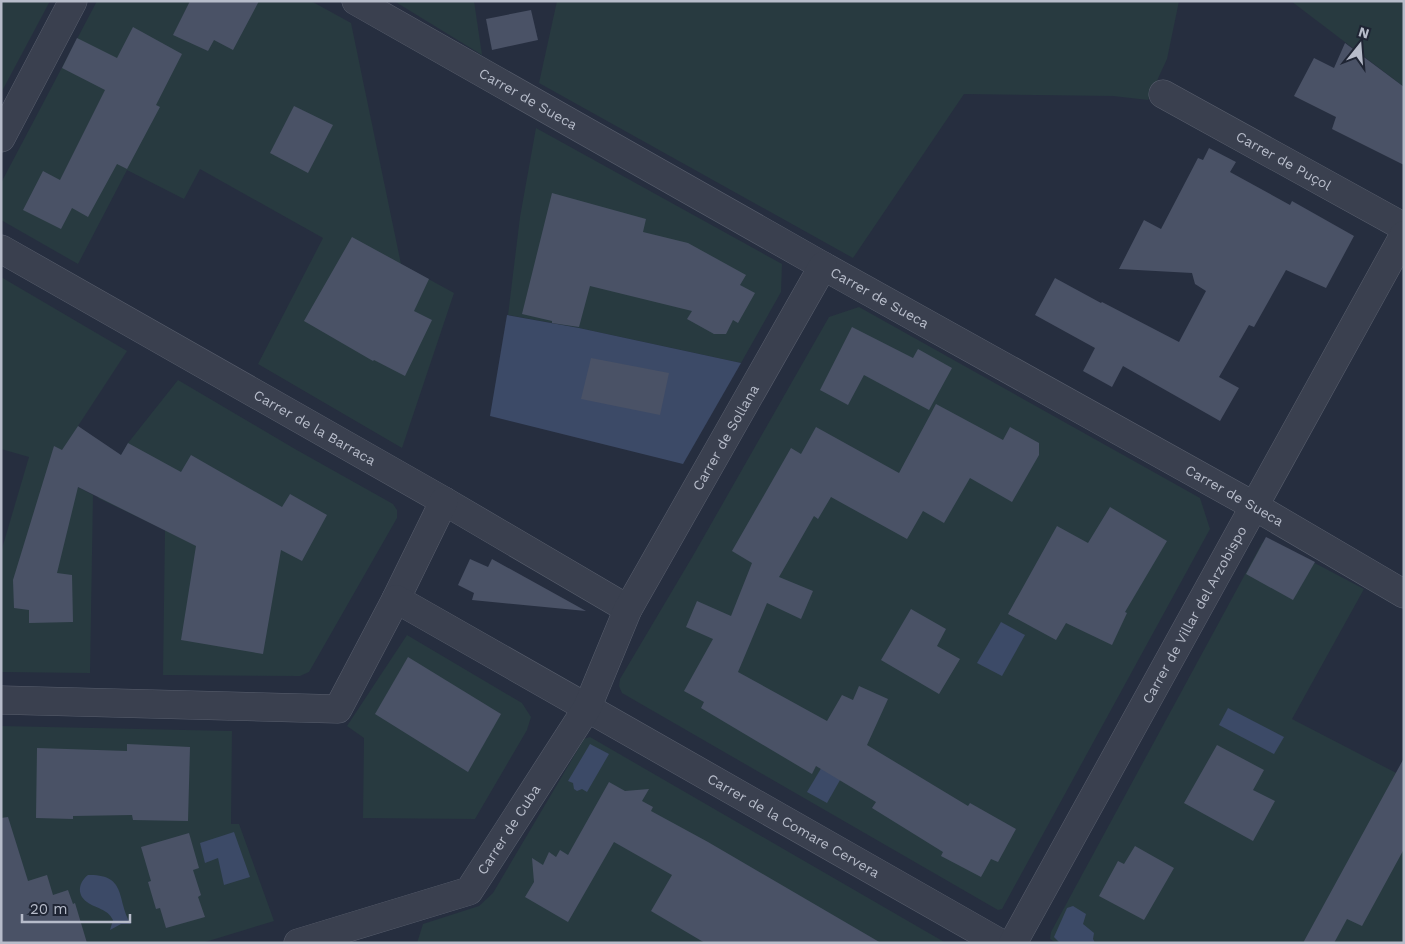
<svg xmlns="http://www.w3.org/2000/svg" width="1405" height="944" font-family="'Work Sans',sans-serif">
	<rect width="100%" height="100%" fill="#262e3f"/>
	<g fill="#283a40">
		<path d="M 1,1 L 50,1 L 1,93 Z"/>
		<path d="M 97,1 L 311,1 L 351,23 L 401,264 L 454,293 L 402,448 L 258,364 L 323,238 L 200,169 L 184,199 L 127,170 L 78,264 L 1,220 L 1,183 Z"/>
		<path d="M 394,1 L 474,1 L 482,55 Z"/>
		<path d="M 557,1 L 1179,1 L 1167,59 L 1148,100 L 1113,96 L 964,94 L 853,258 L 539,83 Z"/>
		<path d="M 1291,1 L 1404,1 L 1404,87 Z"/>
		<path d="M 536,128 L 782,264 L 781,292 L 741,363 L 579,328 L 508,315 L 520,217 Z"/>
		<path d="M 1,277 L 127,351 L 78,426 L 98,440 L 70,483 L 93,495 L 90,673 L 1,672 L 1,552 L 29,457 L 1,449 Z"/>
		<path d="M 859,307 L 1200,498 L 1210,529 L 1002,909 L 998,910 L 622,693 L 619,686 L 620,679 L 694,554 L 829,317 Z"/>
		<path d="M 178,380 L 295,449 L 393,504 L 397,510 L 397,518 L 309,672 L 300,676 L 163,675 L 165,530 L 98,498 L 128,443 Z"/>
		<path d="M 1269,539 L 1364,589 L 1292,719 L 1404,777 L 1404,943 L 1056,943 L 1050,939 L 1051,932 L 1262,543 Z"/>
		<path d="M 407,635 L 522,703 L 531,717 L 527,730 L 475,819 L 363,818 L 364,738 L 347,726 Z"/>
		<path d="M 1,726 L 232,731 L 231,824 L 239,824 L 274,921 L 202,943 L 1,943 Z"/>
		<path d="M 590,737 L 946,943 L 417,943 L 423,924 L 479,906 L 493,893 L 584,739 Z"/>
	</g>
	<g fill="#3c4a67">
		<path d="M 507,315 L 579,328 L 741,363 L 683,464 L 490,416 Z"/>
		<path d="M 1001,622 L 1025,635 L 1002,676 L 977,663 Z"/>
		<path d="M 1228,708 L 1284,737 L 1274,754 L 1219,725 Z"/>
		<path d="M 590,744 L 609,754 L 587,792 L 582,789 L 577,791 L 574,789 L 573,783 L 568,781 Z"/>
		<path d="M 829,755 L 848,766 L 827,803 L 807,792 Z"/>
		<path d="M 234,832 L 250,877 L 224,885 L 218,858 L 205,863 L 200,843 Z"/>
		<path d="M 88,875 C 128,874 116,901 131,924 L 121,924 L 110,930 L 113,920 C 107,908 96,909 87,902 C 76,894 79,882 88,875 Z"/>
		<path d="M 1073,906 L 1086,914 L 1083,924 L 1094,933 L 1093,939 L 1095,943 L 1060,943 L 1054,937 L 1067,908 Z"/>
	</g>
	<g fill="#4a5266">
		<path d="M 190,1 L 259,1 L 233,50 L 214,40 L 208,51 L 173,35 Z"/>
		<path d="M 531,10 L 538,40 L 492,50 L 486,19 Z"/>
		<path d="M 133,27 L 182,54 L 156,105 L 160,107 L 127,169 L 117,164 L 88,217 L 72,208 L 61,229 L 23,210 L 43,171 L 60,180 L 105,90 L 62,68 L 77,38 L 117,58 Z"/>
		<path d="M 1345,43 L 1404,87 L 1404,165 L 1332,129 L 1336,117 L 1294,96 L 1314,58 L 1334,68 Z"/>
		<path d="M 294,106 L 333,125 L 308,173 L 270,153 Z"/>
		<path d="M 1209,148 L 1236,162 L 1230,172 L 1290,205 L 1292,201 L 1354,236 L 1326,288 L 1286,270 L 1254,327 L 1249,325 L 1219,377 L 1239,388 L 1220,421 L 1123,366 L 1112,387 L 1083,371 L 1095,348 L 1035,315 L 1055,278 L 1101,303 L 1102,302 L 1179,342 L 1206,291 L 1195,284 L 1192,273 L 1119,269 L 1144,220 L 1161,229 L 1198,158 L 1203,160 Z"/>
		<path d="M 552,193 L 646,219 L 643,232 L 688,243 L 746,275 L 740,285 L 755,293 L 738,323 L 733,320 L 726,334 L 714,334 L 687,319 L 692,311 L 590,286 L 579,327 L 552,323 L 552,321 L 522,314 Z"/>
		<path d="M 352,237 L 429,279 L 414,311 L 432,320 L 405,376 L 374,360 L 373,361 L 304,321 Z"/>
		<path d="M 852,327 L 913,358 L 918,349 L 952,368 L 929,410 L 864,375 L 848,405 L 820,390 Z"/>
		<path d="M 591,358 L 669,373 L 660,415 L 581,399 Z"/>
		<path d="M 936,404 L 1003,440 L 1010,427 L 1039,443 L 1039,455 L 1012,502 L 970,478 L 944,523 L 923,511 L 907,539 L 831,497 L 818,519 L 814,516 L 779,577 L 813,591 L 801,619 L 767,603 L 738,672 L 827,721 L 842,695 L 853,700 L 859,686 L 888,699 L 867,745 L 968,806 L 970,803 L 1016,829 L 998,862 L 991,859 L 981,877 L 941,856 L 943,852 L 872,808 L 876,802 L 816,766 L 812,774 L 701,708 L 704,702 L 684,691 L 713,639 L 686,627 L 697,601 L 731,616 L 752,563 L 732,551 L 791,448 L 801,454 L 816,427 L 899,473 Z"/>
		<path d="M 78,426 L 121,455 L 128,443 L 181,472 L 191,455 L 282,507 L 290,494 L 327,515 L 302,561 L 281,550 L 263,654 L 181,640 L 196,546 L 78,487 L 57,573 L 72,575 L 73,622 L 29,623 L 29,610 L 14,608 L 13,580 L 54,446 L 62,450 Z"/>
		<path d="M 1110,507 L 1167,541 L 1125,612 L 1127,613 L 1112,645 L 1066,623 L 1056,640 L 1008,614 L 1057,526 L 1088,543 Z"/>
		<path d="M 1266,537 L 1315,562 L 1293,600 L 1246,574 Z"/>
		<path d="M 470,559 L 488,567 L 492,559 L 586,611 L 472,600 L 474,593 L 458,585 Z"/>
		<path d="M 911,609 L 946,629 L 937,646 L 960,659 L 939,694 L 881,660 Z"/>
		<path d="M 408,657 L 501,714 L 468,772 L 375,714 Z"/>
		<path d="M 127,744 L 190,747 L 188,821 L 133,820 L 132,815 L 73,816 L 73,819 L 36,818 L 37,748 L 127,751 Z"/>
		<path d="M 1217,745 L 1264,770 L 1253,790 L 1275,801 L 1253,841 L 1184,803 Z"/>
		<path d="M 1404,758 L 1404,849 L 1362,926 L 1347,919 L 1334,943 L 1303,943 Z"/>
		<path d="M 609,782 L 625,791 L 649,789 L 642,801 L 653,807 L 651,811 L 708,842 L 881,943 L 705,943 L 651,911 L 672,875 L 614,842 L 568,922 L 525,897 L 534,882 L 532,858 L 543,865 L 549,852 L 556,857 L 560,850 L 568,855 Z"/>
		<path d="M 8,817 L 28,881 L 47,875 L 53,895 L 68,890 L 73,904 L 75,903 L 87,943 L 1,943 L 1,818 Z"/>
		<path d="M 189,833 L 199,868 L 193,870 L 201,895 L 198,897 L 205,917 L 166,928 L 160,908 L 156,909 L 148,882 L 151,881 L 141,847 Z"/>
		<path d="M 1135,846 L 1174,868 L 1144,920 L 1099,896 L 1118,861 L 1124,864 Z"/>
	</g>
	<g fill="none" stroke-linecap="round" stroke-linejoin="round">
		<defs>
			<g id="minor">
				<path id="s1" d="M 356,1 L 823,266 L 1254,506 L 1404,594"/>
				<path id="s2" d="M 1163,94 L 1404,227"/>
				<path d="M 1,138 L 73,1"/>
				<path id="s3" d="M 1,249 L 444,501 L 628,609"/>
				<path d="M 396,599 L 444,501"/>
				<path id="s4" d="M 1,700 L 338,709 L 396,599 L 1000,943"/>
				<path id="s5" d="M 298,943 L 469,891 L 587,708 L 628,609 L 823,266"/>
				<path id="s6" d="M 1013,943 L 1404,235"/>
			</g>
		</defs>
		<use href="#minor" stroke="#585e6d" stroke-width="29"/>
		<use href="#minor" stroke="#3a404f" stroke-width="28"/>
	</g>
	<g text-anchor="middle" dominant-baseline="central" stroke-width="4" stroke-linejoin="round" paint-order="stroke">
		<g font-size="14" fill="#b7bcca" stroke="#1f2534">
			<text stroke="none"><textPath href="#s1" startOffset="198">Carrer de Sueca</textPath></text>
			<text stroke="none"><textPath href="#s2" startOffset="138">Carrer de Puçol</textPath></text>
			<text stroke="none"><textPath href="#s1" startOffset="602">Carrer de Sueca</textPath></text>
			<text stroke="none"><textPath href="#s3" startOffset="361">Carrer de la Barraca</textPath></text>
			<text stroke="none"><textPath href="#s5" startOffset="701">Carrer de Sollana</textPath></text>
			<text stroke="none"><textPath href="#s1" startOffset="1008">Carrer de Sueca</textPath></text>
			<text stroke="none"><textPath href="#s6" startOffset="375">Carrer de Villar del Arzobispo</textPath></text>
			<text stroke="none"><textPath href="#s4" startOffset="919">Carrer de la Comare Cervera</textPath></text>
			<text stroke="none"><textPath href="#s5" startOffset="252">Carrer de Cuba</textPath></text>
		</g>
	</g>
	<rect width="1405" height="944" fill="none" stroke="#b7bcca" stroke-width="5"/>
	<g transform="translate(1360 45) rotate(17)" stroke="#1f2534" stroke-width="4" paint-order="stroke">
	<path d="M0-4L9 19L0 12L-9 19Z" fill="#b7bcca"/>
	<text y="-8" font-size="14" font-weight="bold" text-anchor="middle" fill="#b7bcca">N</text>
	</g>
	<path d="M22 914v8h108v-8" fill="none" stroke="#b7bcca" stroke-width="2.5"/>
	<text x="30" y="914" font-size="15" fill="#b7bcca" stroke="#1f2534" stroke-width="4" paint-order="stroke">20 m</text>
</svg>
